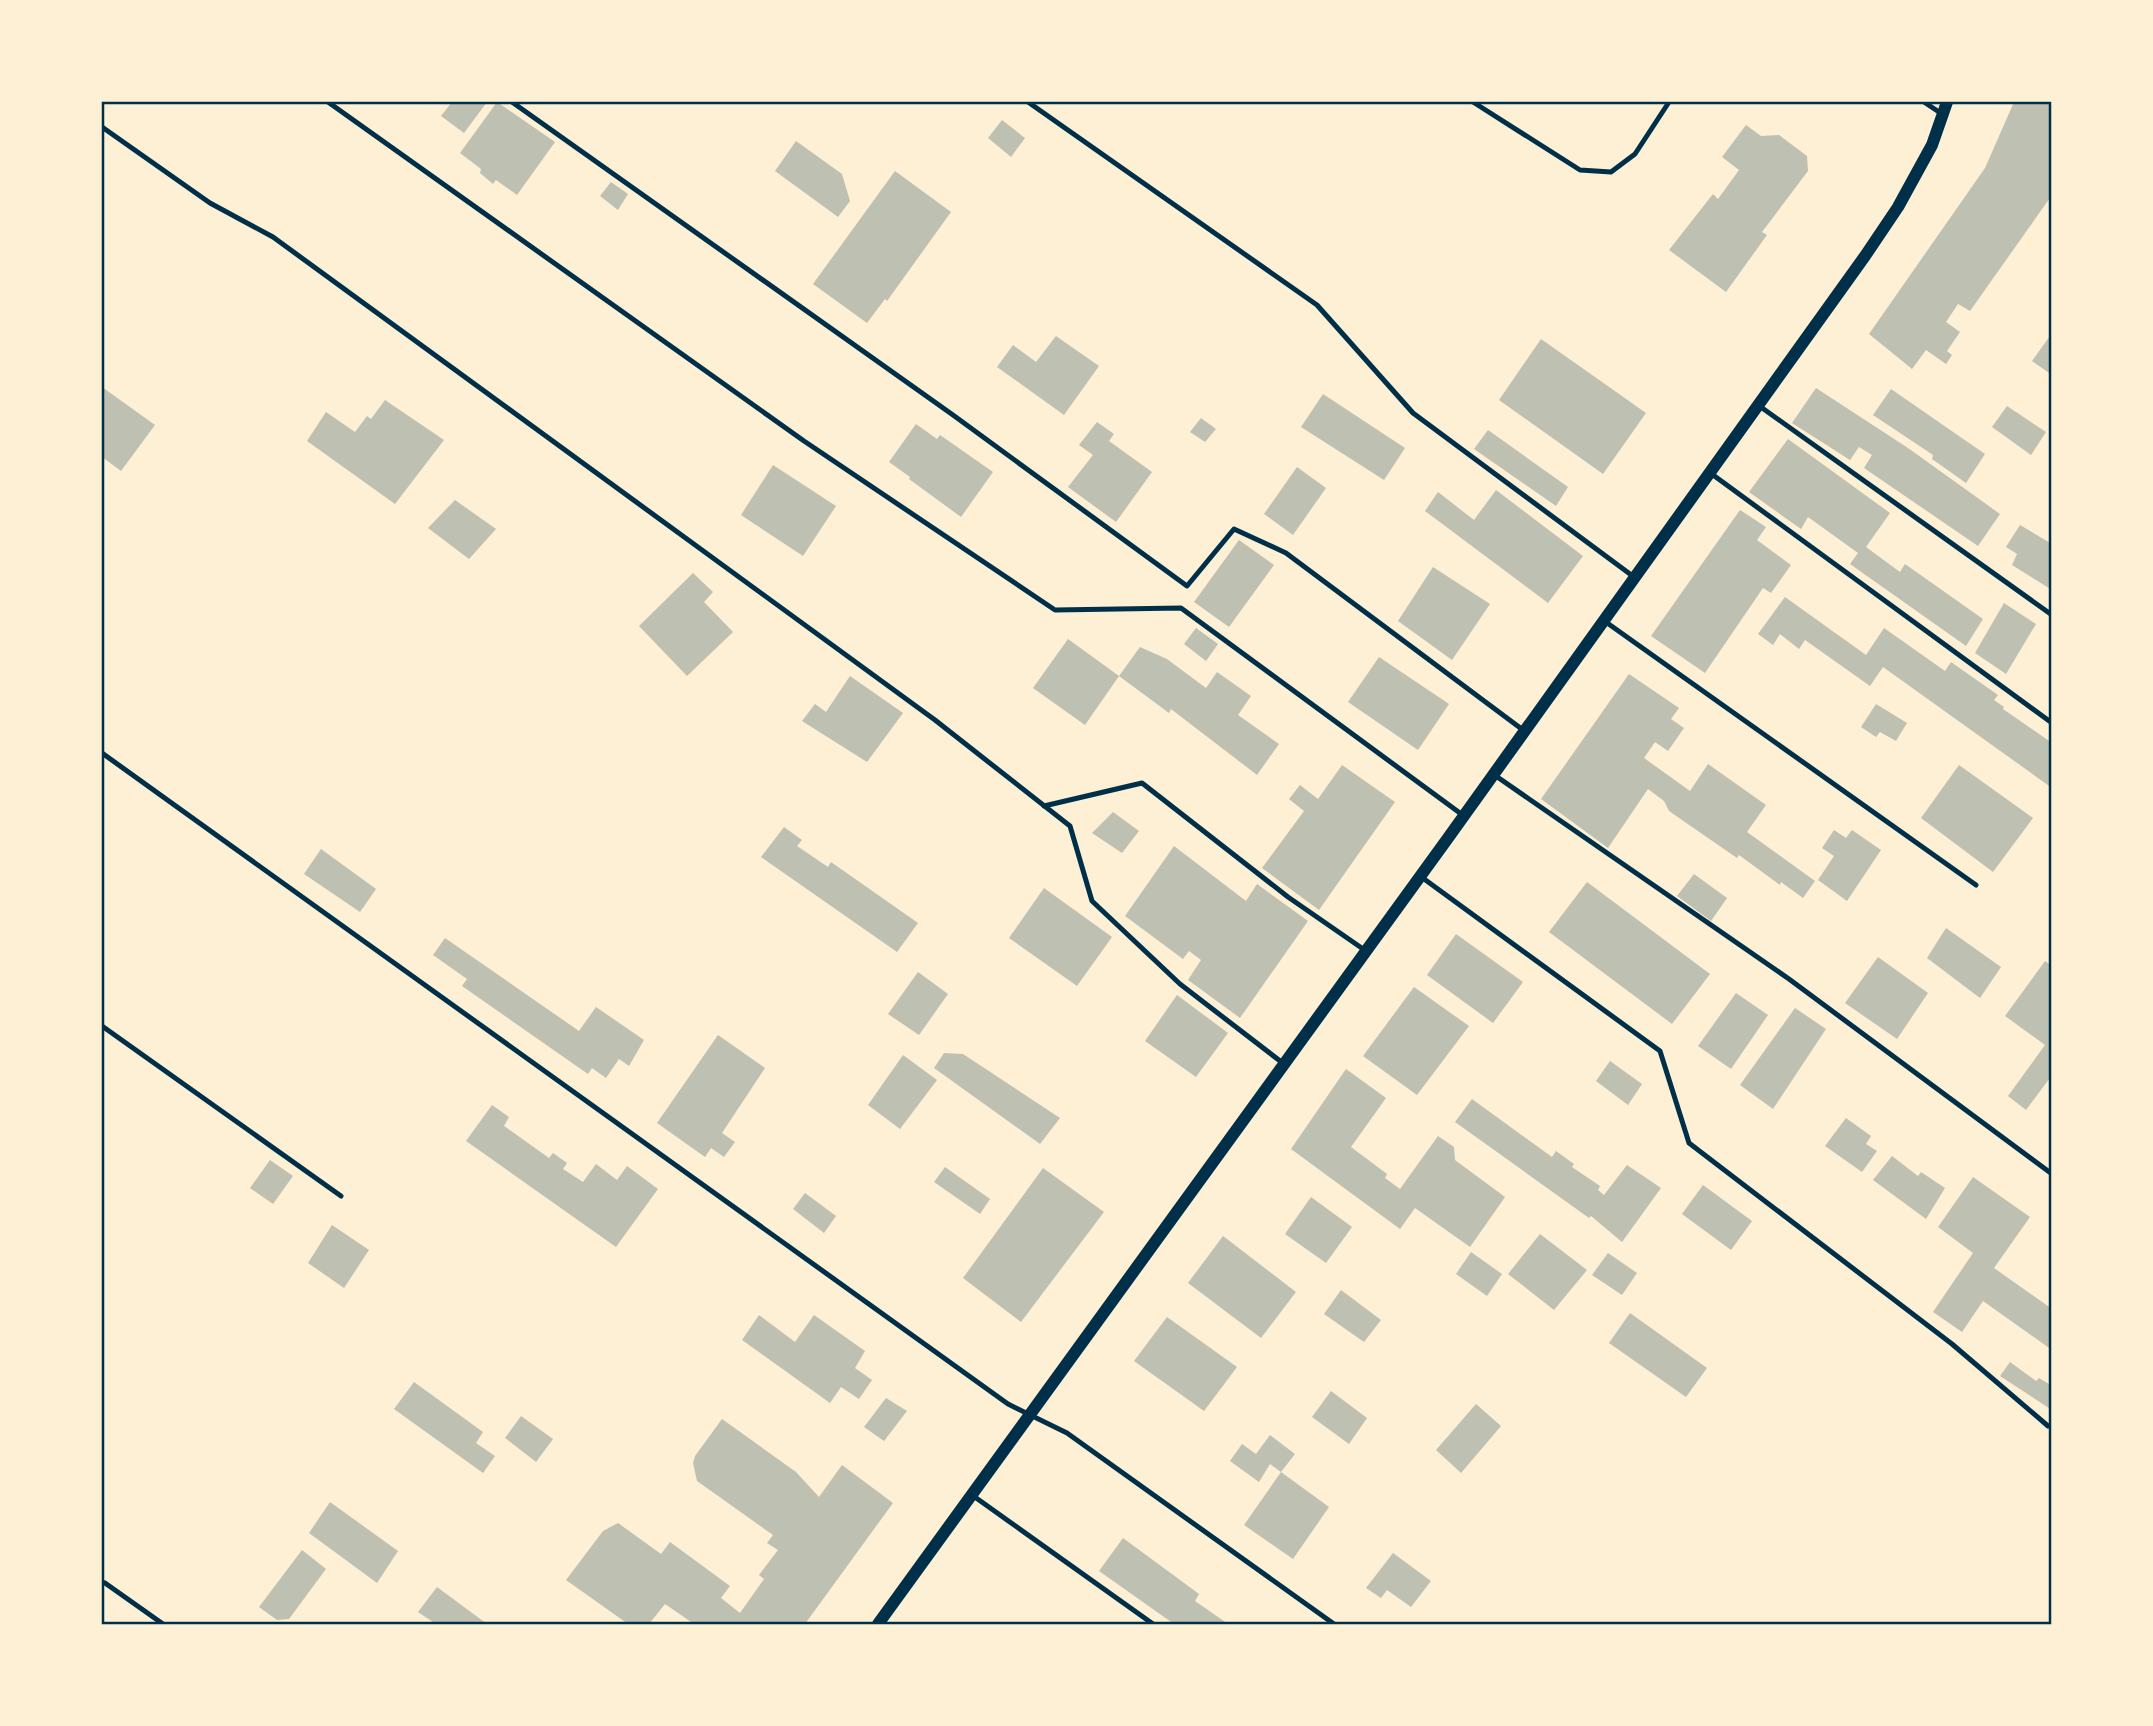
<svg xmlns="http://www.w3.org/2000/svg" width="2153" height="1726" font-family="Quicksand,sans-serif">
	<rect width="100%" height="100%" fill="#fdf0d5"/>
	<g fill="#bec0b2">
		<path d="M 452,102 L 487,102 L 464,133 L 441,116 Z"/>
		<path d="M 497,102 L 555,142 L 517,195 L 496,180 L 493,184 L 480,173 L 481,169 L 460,153 Z"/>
		<path d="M 2014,102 L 2052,102 L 2052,195 L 1970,311 L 1958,304 L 1946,322 L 1960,332 L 1947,351 L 1952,355 L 1946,364 L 1926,350 L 1912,369 L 1869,334 L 1985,168 Z"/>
		<path d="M 1002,120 L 1025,138 L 1011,157 L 988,138 Z"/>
		<path d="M 1746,125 L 1761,136 L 1779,135 L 1807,156 L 1808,171 L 1762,232 L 1767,235 L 1726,292 L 1669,250 L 1713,194 L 1718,199 L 1739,170 L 1722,157 Z"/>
		<path d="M 796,141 L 842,174 L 850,201 L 838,217 L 775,171 Z"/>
		<path d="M 895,171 L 951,212 L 887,301 L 885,299 L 867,323 L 813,284 Z"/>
		<path d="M 611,182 L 628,194 L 618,210 L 600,196 Z"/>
		<path d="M 2052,333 L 2052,375 L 2032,361 Z"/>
		<path d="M 1056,336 L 1099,366 L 1064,415 L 997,367 L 1013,345 L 1036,362 Z"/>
		<path d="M 1541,339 L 1646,413 L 1603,474 L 1499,400 Z"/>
		<path d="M 102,387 L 155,425 L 121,471 L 102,457 Z"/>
		<path d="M 1816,388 L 1908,448 L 2000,514 L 1978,546 L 1864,468 L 1872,455 L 1859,447 L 1850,460 L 1792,423 Z"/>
		<path d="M 1891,389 L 1985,454 L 1966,483 L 1932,459 L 1933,455 L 1873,415 Z"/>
		<path d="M 1323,394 L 1405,448 L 1384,480 L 1301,427 Z"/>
		<path d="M 385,400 L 444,440 L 395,504 L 307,441 L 326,412 L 355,432 L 367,416 L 371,419 Z"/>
		<path d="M 2007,406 L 2046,432 L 2031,455 L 1992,427 Z"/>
		<path d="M 1201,418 L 1216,429 L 1205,442 L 1190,432 Z"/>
		<path d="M 1097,422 L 1114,434 L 1109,441 L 1152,472 L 1116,522 L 1068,487 L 1093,455 L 1079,445 Z"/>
		<path d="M 916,424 L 937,439 L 940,435 L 993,472 L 961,517 L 909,479 L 910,477 L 889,462 Z"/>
		<path d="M 1488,430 L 1568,487 L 1556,506 L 1474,449 Z"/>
		<path d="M 1788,439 L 1890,513 L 1866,547 L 1900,572 L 1905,564 L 1983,619 L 1966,646 L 1850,564 L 1858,553 L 1808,517 L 1801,529 L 1749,492 Z"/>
		<path d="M 773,465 L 836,506 L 803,556 L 741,515 Z"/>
		<path d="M 1297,467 L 1326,488 L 1293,535 L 1264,514 Z"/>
		<path d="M 1496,490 L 1583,556 L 1548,603 L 1425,511 L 1438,492 L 1474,520 Z"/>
		<path d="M 455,500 L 496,529 L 469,559 L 428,528 Z"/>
		<path d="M 1740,510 L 1766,527 L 1757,540 L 1791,565 L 1771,593 L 1763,588 L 1705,673 L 1651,636 Z"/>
		<path d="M 2020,525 L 2052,544 L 2052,590 L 2012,565 L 2017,554 L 2006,547 Z"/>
		<path d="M 1239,540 L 1274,565 L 1229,627 L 1194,602 Z"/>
		<path d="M 1433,567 L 1490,604 L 1452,660 L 1398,621 Z"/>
		<path d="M 693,573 L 713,592 L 704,602 L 733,632 L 687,676 L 639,626 Z"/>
		<path d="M 1785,597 L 1866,655 L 1884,628 L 1945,671 L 1951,662 L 1998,695 L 1994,700 L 2004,707 L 2003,709 L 2052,743 L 2052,788 L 1883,667 L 1870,686 L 1805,640 L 1799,649 L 1780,634 L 1773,645 L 1758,634 Z"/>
		<path d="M 2004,603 L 2036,624 L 2006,674 L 1975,653 Z"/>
		<path d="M 1196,628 L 1218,644 L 1206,661 L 1184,644 Z"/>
		<path d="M 1068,639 L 1119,676 L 1085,725 L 1033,688 Z"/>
		<path d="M 1140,647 L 1167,659 L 1206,688 L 1217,672 L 1251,696 L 1238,715 L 1279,744 L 1257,775 L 1171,709 L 1169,713 L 1119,676 Z"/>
		<path d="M 1379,657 L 1449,704 L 1418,750 L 1348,702 Z"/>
		<path d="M 1629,674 L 1679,708 L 1671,719 L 1684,728 L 1668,751 L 1655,742 L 1644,758 L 1690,791 L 1708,764 L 1766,805 L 1747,832 L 1815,881 L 1803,898 L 1781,882 L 1780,885 L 1739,855 L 1737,858 L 1669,811 L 1664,801 L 1648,789 L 1608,848 L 1541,799 Z"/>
		<path d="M 850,676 L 903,713 L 867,762 L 802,721 L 815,704 L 826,712 Z"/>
		<path d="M 1876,704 L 1907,723 L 1896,741 L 1880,732 L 1876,737 L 1861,727 Z"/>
		<path d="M 1342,765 L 1395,802 L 1319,910 L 1262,868 L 1304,811 L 1289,799 L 1300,785 L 1318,799 Z"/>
		<path d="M 1959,765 L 2033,818 L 1993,872 L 1921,818 Z"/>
		<path d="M 1113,812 L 1139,831 L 1122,853 L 1092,833 Z"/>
		<path d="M 784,827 L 802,840 L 797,846 L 828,867 L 831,862 L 918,923 L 897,952 L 761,857 Z"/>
		<path d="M 1834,830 L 1846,838 L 1852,830 L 1881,850 L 1847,901 L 1818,880 L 1834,856 L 1822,848 Z"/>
		<path d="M 1174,846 L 1246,901 L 1257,884 L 1308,921 L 1240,1018 L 1188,980 L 1201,960 L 1189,951 L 1183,959 L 1125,916 Z"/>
		<path d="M 321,849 L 376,889 L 360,912 L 304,874 Z"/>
		<path d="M 1694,874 L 1727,898 L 1711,921 L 1677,896 Z"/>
		<path d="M 1587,882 L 1710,974 L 1672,1024 L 1549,932 Z"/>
		<path d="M 1044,888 L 1112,937 L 1077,986 L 1009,938 Z"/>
		<path d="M 1946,928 L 2001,967 L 1980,998 L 1927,958 Z"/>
		<path d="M 1456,934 L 1523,982 L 1493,1023 L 1427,975 Z"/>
		<path d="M 445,938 L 579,1031 L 596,1007 L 644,1040 L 629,1066 L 619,1059 L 606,1078 L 592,1068 L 588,1074 L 462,986 L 467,979 L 433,955 Z"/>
		<path d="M 1878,957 L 1928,993 L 1897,1039 L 1845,1003 Z"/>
		<path d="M 2045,961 L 2052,966 L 2052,1075 L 2026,1110 L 2008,1096 L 2045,1045 L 2005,1016 Z"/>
		<path d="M 918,972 L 948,994 L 919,1035 L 888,1014 Z"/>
		<path d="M 1414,987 L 1469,1026 L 1417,1095 L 1363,1056 Z"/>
		<path d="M 1736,993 L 1768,1015 L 1731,1069 L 1698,1046 Z"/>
		<path d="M 1177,995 L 1228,1033 L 1196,1077 L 1145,1041 Z"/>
		<path d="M 1795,1008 L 1826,1029 L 1773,1109 L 1740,1085 Z"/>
		<path d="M 718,1035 L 765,1068 L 722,1133 L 735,1142 L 724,1157 L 711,1148 L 705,1157 L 657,1123 Z"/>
		<path d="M 944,1053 L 963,1054 L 1060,1118 L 1040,1144 L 934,1068 Z"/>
		<path d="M 903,1055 L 937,1080 L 900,1129 L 868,1105 Z"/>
		<path d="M 1610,1061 L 1642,1084 L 1628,1105 L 1596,1081 Z"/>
		<path d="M 1346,1069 L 1386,1098 L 1351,1147 L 1387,1174 L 1385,1178 L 1400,1189 L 1438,1136 L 1454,1147 L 1455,1160 L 1505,1197 L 1470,1247 L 1415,1208 L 1400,1229 L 1291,1149 Z"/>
		<path d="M 1472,1099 L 1552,1157 L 1556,1151 L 1574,1164 L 1572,1167 L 1600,1186 L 1598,1190 L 1604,1195 L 1627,1165 L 1661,1188 L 1622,1242 L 1591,1216 L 1589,1218 L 1455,1122 Z"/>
		<path d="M 492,1105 L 509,1117 L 504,1126 L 549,1158 L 553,1153 L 567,1163 L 563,1169 L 583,1182 L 596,1164 L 617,1180 L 627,1166 L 658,1189 L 616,1247 L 466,1141 Z"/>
		<path d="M 1846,1118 L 1871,1136 L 1866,1144 L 1877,1151 L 1862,1172 L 1825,1146 Z"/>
		<path d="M 1892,1156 L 1918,1176 L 1921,1172 L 1945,1188 L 1926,1219 L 1873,1180 Z"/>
		<path d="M 270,1160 L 293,1176 L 273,1204 L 250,1188 Z"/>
		<path d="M 945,1167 L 990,1199 L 980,1214 L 934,1182 Z"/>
		<path d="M 1043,1168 L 1104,1212 L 1021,1322 L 963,1278 Z"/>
		<path d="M 1973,1177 L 2030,1217 L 1994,1268 L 2052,1309 L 2052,1350 L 1983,1301 L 1962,1332 L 1933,1312 L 1973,1253 L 1938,1227 Z"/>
		<path d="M 1703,1185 L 1752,1221 L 1731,1250 L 1682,1214 Z"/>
		<path d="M 805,1193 L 836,1216 L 824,1233 L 793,1209 Z"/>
		<path d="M 1311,1197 L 1352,1227 L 1326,1263 L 1285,1234 Z"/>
		<path d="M 332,1225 L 369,1250 L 344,1288 L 308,1263 Z"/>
		<path d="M 1540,1234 L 1587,1270 L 1554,1310 L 1508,1274 Z"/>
		<path d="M 1223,1236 L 1296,1292 L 1261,1338 L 1188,1283 Z"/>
		<path d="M 1471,1252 L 1502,1274 L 1487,1296 L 1456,1274 Z"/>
		<path d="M 1608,1253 L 1637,1273 L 1622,1295 L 1592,1275 Z"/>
		<path d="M 1341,1290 L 1381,1320 L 1364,1342 L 1324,1314 Z"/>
		<path d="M 1630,1313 L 1707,1368 L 1686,1397 L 1609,1343 Z"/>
		<path d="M 759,1315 L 795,1342 L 814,1315 L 865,1351 L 855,1368 L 872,1380 L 859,1399 L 841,1387 L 830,1403 L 742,1340 Z"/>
		<path d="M 1167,1317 L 1237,1367 L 1204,1411 L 1134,1361 Z"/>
		<path d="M 2010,1362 L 2036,1381 L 2039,1378 L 2052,1386 L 2052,1410 L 2000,1376 Z"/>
		<path d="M 414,1382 L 483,1432 L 476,1443 L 495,1456 L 483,1473 L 394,1409 Z"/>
		<path d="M 1331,1391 L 1367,1418 L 1349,1444 L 1312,1417 Z"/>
		<path d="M 886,1398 L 907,1411 L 884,1441 L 864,1427 Z"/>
		<path d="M 1476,1404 L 1501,1426 L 1461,1473 L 1436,1450 Z"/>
		<path d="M 521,1416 L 553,1439 L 536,1462 L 505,1438 Z"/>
		<path d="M 722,1419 L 796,1472 L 819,1497 L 842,1465 L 893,1503 L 805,1624 L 694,1624 L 665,1604 L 649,1624 L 628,1624 L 566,1580 L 603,1531 L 618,1523 L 661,1554 L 670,1542 L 730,1586 L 721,1598 L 740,1613 L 764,1579 L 759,1575 L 778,1550 L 767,1543 L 773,1535 L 697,1481 L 693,1463 L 695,1456 Z"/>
		<path d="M 1270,1435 L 1295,1454 L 1281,1472 L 1270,1464 L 1259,1482 L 1230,1461 L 1242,1444 L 1256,1454 Z"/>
		<path d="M 1281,1472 L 1329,1507 L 1293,1559 L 1244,1525 Z"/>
		<path d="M 330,1502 L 398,1551 L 377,1583 L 309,1533 Z"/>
		<path d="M 1123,1538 L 1199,1594 L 1195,1601 L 1228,1624 L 1174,1624 L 1099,1571 Z"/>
		<path d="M 302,1550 L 326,1569 L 289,1619 L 277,1620 L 259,1607 Z"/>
		<path d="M 1393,1553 L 1431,1581 L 1411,1607 L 1387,1590 L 1381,1598 L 1366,1588 Z"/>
		<path d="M 437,1587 L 487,1624 L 436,1624 L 418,1612 Z"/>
	</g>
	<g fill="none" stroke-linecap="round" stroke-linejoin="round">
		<g stroke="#003049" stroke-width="5">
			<path d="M 328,102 L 804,441 L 1055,610 L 1181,608 L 1464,816"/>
			<path d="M 512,102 L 953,415 L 1187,586 L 1234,529 L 1286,553 L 1523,730"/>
			<path d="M 1028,102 L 1317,305 L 1413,413 L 1634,577"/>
			<path d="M 1473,102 L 1580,170 L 1611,172 L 1635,154 L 1669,102"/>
			<path d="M 1924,102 L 1942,114"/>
			<path d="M 102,127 L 210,203 L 273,237 L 935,720 L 1070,826 L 1092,901 L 1180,984 L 1284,1064"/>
			<path d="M 1758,405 L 2052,615"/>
			<path d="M 1709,472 L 2052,723"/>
			<path d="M 1603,620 L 1976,885"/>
			<path d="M 102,753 L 1008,1404 L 1067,1433 L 1334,1624"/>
			<path d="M 1493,774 L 1789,979 L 2052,1174"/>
			<path d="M 1044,806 L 1142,783 L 1288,897 L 1366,951"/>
			<path d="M 1420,876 L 1660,1051 L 1689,1143 L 1952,1344 L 2048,1426"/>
			<path d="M 102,1026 L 341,1196"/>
			<path d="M 972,1495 L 1153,1624"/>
			<path d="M 105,1583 L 163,1624"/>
		</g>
		<path stroke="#003049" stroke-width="12" d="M 878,1624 L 1448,838 L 1865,256 L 1898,207 L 1932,145 L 1947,102"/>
	</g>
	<rect width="2153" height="1726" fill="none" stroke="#fdf0d5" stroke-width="206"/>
	<rect x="103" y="103" width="1947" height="1520" fill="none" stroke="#003049" stroke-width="2.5"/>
</svg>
